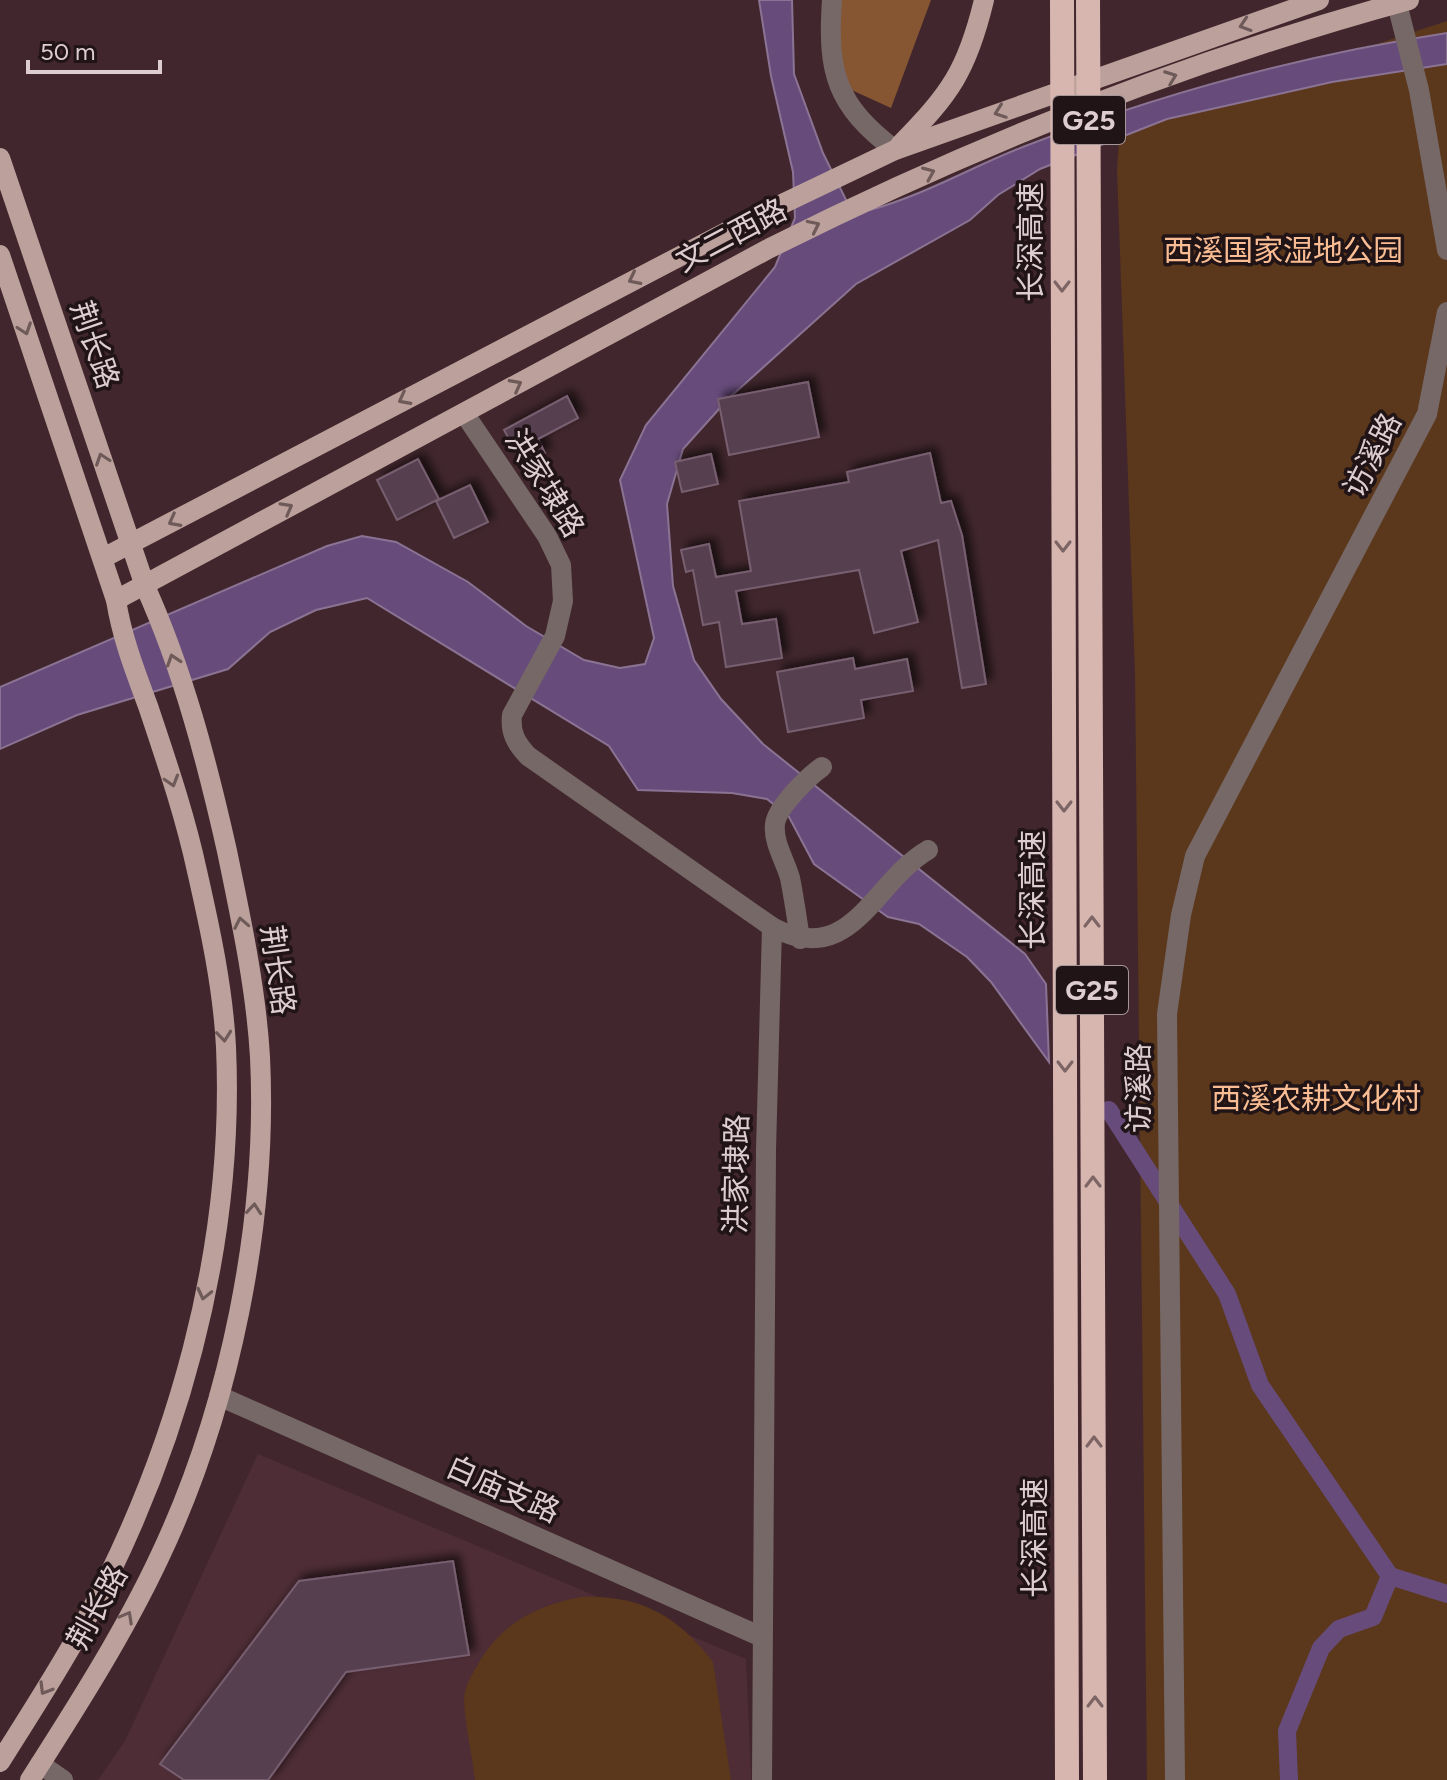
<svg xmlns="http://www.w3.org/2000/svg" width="1447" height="1780" font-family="Figtree,'Noto Sans SC',sans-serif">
	<defs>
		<filter id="shadow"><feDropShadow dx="6" dy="-6" stdDeviation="4" flood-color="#0009"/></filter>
	</defs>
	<rect width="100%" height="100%" fill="#41272d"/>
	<path fill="#4e2d36" d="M 258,1454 L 746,1659 L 751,1780 L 98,1780 L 125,1741 Z"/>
	<g fill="#5b371c">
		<path d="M 1447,21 L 1447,1780 L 1147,1780 L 1135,673 L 1117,169 L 1120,128 Z"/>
		<path d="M 581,1597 C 640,1595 677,1615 713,1662 L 731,1780 L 475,1780 C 472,1754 465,1726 464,1700 C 464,1688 471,1676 477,1666 C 499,1625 536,1605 581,1597 Z"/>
	</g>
	<path fill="#865531" d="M 833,0 L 931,0 L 891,108 L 836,83 Z"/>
	<path fill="#674c7b" stroke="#8b7394" stroke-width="2" d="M 759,0 L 792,0 L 794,74 L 823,153 L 847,202 L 870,210 C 925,195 975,165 1028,145 C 1163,93 1304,55 1447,33 L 1447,64 L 1332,82 L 1167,119 L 1040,169 L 998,195 L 970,220 L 856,284 L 728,399 L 683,449 L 667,504 L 673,586 L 694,660 L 721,699 L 763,744 L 1025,954 L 1046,984 L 1049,1062 L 991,982 L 967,957 L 919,924 L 888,917 L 814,864 L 789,817 L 767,799 L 732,793 L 638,790 L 609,746 L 367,598 L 316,610 L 270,632 L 228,669 L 77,715 L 0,749 L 0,687 L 327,546 L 362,536 L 396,542 L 468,582 L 526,626 L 584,660 L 620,668 L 645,664 L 654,638 L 620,480 L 646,425 L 775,267 L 795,218 L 793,172 L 771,76 Z"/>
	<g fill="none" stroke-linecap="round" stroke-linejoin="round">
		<g stroke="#674c7b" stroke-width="18">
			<path d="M 1109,1110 L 1227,1294 L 1260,1385 L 1390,1576 L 1447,1594"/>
			<path d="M 1289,1780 L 1287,1731 L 1321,1648 L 1339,1629 L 1373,1617 L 1390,1576"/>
		</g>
	</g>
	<g fill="#564050" stroke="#775f70" stroke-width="2" filter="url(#shadow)">
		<path d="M 808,382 L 819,437 L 729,455 L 718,399 Z"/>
		<path d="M 567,396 L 578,418 L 538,439 L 545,453 L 523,465 L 504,430 Z"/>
		<path d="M 930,453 L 941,503 L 951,501 L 962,535 L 986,684 L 962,688 L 938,540 L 901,551 L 918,622 L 874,633 L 859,570 L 736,591 L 742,624 L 776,619 L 782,658 L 726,667 L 719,622 L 703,625 L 693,570 L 686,572 L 681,550 L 709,544 L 716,577 L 751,571 L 739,501 L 849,482 L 847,472 Z"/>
		<path d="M 711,454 L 718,484 L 682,492 L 675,462 Z"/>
		<path d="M 418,459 L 439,499 L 397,520 L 377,480 Z"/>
		<path d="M 470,485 L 488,522 L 454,538 L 436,501 Z"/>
		<path d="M 853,658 L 855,669 L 907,659 L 913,691 L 861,700 L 864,718 L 788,732 L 777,672 Z"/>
		<path d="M 453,1561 L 469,1655 L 346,1672 L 268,1780 L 184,1780 L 160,1764 L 299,1581 Z"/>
	</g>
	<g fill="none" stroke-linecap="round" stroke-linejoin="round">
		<g stroke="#766866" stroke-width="20">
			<path d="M 832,0 C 827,73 836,105 895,150"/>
			<path d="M 1396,0 L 1419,90 L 1447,250"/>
			<path d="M 464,413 L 547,536 L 561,565 L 563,601 L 555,636 L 512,715 C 510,733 516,743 528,756 L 772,927 C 852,969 872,883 928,850"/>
			<path d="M 800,939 C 797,919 794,898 790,878 C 785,860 773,843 775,824 C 777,807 809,776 822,767"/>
			<path d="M 219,1396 L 762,1637"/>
			<path d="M 40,1764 L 63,1780"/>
			<path d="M 762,1780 L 766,1150 L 772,927"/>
			<path d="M 1175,1780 L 1167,1014 L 1181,915 L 1195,856 L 1427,414 L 1447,312"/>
		</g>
		<g stroke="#bca09b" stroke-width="20">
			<path d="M 900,145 C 950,94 967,71 984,0"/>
			<path d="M 0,158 L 145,586 C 183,670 207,762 227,851 C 241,919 256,988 260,1057 C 268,1220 230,1408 160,1556 C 124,1633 76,1708 30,1780"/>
			<path d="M 0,255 L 116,600 C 122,638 135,671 148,706 C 166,760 185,815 197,871 C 210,928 223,988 226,1047 C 235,1249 177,1455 80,1631 C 55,1676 27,1719 0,1762"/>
			<path d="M 103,558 L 753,218 L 895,150 L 1319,0"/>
			<path d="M 116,600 L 770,248 C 973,146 1189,60 1409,0"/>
		</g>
		<g stroke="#d8b6b0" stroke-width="24">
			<path d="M 1062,0 L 1067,1780"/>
			<path d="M 1088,0 L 1095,1780"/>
		</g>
	</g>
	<defs><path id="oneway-chevron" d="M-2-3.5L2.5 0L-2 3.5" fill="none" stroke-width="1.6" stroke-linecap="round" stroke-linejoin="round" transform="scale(2)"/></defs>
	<g stroke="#6e5a59">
		<use href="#oneway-chevron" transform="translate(1245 25) rotate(162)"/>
		<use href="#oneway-chevron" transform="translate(1171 77) rotate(-21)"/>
		<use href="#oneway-chevron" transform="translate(1000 112) rotate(160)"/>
		<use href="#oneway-chevron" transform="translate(929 173) rotate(-23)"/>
		<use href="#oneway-chevron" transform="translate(814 226) rotate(-26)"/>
		<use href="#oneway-chevron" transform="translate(634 279) rotate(153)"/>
		<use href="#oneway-chevron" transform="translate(25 329) rotate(71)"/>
		<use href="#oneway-chevron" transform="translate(516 385) rotate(-28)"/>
		<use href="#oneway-chevron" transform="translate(404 399) rotate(152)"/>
		<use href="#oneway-chevron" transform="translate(102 459) rotate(-109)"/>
		<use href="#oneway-chevron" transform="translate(287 508) rotate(-29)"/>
		<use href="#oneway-chevron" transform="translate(174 521) rotate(152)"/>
		<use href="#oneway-chevron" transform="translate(173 660) rotate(-108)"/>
		<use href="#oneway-chevron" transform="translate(172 781) rotate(73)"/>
		<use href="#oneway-chevron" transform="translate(241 923) rotate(-101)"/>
		<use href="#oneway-chevron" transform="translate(224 1036) rotate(84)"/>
		<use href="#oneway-chevron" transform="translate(254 1209) rotate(-85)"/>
		<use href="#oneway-chevron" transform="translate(204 1294) rotate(103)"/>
		<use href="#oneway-chevron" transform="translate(127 1617) rotate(-61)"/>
		<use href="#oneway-chevron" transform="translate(45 1689) rotate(121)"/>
	</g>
	<g stroke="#7c6564">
		<use href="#oneway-chevron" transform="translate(1062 286) rotate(90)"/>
		<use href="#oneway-chevron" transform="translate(1063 546) rotate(90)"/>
		<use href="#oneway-chevron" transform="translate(1064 806) rotate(90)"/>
		<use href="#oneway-chevron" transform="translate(1092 922) rotate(-90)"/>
		<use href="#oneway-chevron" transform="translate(1065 1066) rotate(90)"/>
		<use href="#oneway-chevron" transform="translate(1093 1182) rotate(-90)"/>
		<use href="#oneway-chevron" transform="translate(1094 1442) rotate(-90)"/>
		<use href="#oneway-chevron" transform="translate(1095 1702) rotate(-90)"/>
	</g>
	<g text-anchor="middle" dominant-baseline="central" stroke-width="7" stroke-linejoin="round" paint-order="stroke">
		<g fill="#201417" stroke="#a59698" stroke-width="2">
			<rect x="1053" y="96" width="72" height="48" rx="6"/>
			<rect x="1056" y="966" width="72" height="48" rx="6"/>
		</g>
		<g font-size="28" font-weight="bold" fill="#decdd0">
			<text x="1089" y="120">G25</text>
			<text x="1092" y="990">G25</text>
		</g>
		<g font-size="30" fill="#decdd0" stroke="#201417">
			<text transform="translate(731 235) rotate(-28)">文二西路</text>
			<text transform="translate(1030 242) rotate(-90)">长深高速</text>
			<text transform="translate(95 345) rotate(71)">荆长路</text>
			<text transform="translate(1372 455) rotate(-63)">访溪路</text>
			<text transform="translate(545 483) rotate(58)">洪家埭路</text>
			<text transform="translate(1032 890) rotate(-90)">长深高速</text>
			<text transform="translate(278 970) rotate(82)">荆长路</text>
			<text transform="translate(1138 1088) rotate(-90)">访溪路</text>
			<text transform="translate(736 1174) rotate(-89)">洪家埭路</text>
			<text transform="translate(503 1489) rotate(24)">白庙支路</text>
			<text transform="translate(1034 1538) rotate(-90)">长深高速</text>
			<text transform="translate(97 1607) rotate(-61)">荆长路</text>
		</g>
		<g font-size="30" fill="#fabd93" stroke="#201417">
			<text x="1283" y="250">西溪国家湿地公园</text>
			<text x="1316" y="1098">西溪农耕文化村</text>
		</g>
	</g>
	<path d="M28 60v12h132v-12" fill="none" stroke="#decdd0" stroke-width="4"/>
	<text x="40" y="60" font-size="24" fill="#decdd0" stroke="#201417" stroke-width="6" paint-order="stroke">50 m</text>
</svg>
